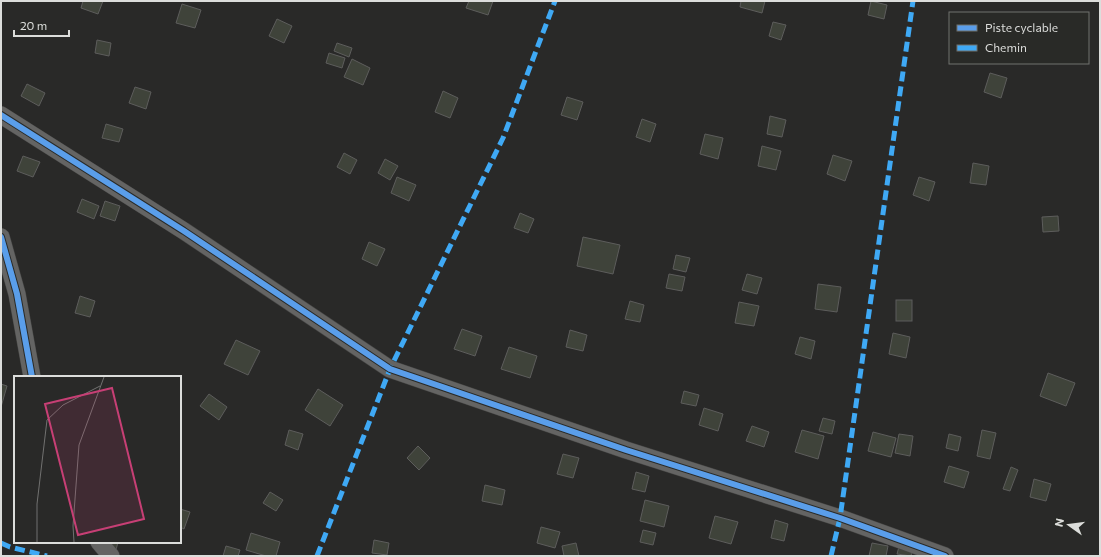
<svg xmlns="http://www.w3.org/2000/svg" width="1101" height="557" font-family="Commissioner,sans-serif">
	<rect width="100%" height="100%" fill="#292928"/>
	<g fill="#3f433a" stroke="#5d5d5c">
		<path d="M 83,1 L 103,1 L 98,14 L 81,8 Z"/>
		<path d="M 469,1 L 493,1 L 488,15 L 466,8 Z"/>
		<path d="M 741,1 L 765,1 L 762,13 L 740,7 Z"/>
		<path d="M 871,1 L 887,5 L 884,19 L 868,15 Z"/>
		<path d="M 182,4 L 201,10 L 195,28 L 176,23 Z"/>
		<path d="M 277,19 L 292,26 L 284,43 L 269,36 Z"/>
		<path d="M 773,22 L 786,25 L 781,40 L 769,36 Z"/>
		<path d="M 97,40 L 111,43 L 109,56 L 95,53 Z"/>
		<path d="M 337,43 L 352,48 L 349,57 L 334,51 Z"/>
		<path d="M 329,53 L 345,58 L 342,68 L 326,63 Z"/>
		<path d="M 352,59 L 370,68 L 363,85 L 344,77 Z"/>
		<path d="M 990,73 L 1007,78 L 1001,98 L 984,92 Z"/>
		<path d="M 27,84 L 45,93 L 39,106 L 21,96 Z"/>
		<path d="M 135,87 L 151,92 L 146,109 L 129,103 Z"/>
		<path d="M 443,91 L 458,98 L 450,118 L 435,112 Z"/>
		<path d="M 567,97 L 583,102 L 577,120 L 561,115 Z"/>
		<path d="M 770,116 L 786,120 L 782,137 L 767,134 Z"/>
		<path d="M 642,119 L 656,124 L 650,142 L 636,137 Z"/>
		<path d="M 106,124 L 123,129 L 119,142 L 102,138 Z"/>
		<path d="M 705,134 L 723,138 L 718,159 L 700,154 Z"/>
		<path d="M 762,146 L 781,151 L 776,170 L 758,166 Z"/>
		<path d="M 344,153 L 357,160 L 350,174 L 337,167 Z"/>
		<path d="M 833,155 L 852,161 L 845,181 L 827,174 Z"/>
		<path d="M 23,156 L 40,162 L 33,177 L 17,171 Z"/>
		<path d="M 385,159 L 398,166 L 390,180 L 378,173 Z"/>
		<path d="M 973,163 L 989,166 L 986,185 L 970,183 Z"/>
		<path d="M 397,177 L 416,185 L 409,201 L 391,193 Z"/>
		<path d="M 919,177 L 935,182 L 929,201 L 913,195 Z"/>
		<path d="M 82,199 L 99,206 L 94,219 L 77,212 Z"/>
		<path d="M 105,201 L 120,206 L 115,221 L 100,216 Z"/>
		<path d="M 520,213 L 534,219 L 528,233 L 514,228 Z"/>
		<path d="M 1058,216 L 1059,231 L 1043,232 L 1042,217 Z"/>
		<path d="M 583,237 L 620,245 L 613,274 L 577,266 Z"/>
		<path d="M 369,242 L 385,249 L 377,266 L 362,259 Z"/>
		<path d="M 676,255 L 690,258 L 686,272 L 673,269 Z"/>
		<path d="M 669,274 L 685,277 L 682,291 L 666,288 Z"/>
		<path d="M 747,274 L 762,278 L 757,294 L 742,290 Z"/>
		<path d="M 818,284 L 841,287 L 837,312 L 815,309 Z"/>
		<path d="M 80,296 L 95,301 L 90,317 L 75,313 Z"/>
		<rect x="896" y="300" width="16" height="21"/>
		<path d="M 630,301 L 644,305 L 640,322 L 625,319 Z"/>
		<path d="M 739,302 L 759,306 L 754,326 L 735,323 Z"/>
		<path d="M 462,329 L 482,336 L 475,356 L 454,349 Z"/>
		<path d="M 570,330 L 587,335 L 583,351 L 566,347 Z"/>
		<path d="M 893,333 L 910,337 L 906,358 L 889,354 Z"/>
		<path d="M 800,337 L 815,341 L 811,359 L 795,354 Z"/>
		<path d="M 236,340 L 260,351 L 248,375 L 224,364 Z"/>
		<path d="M 509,347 L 537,356 L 530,378 L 501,369 Z"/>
		<path d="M 1048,373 L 1075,383 L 1066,406 L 1040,396 Z"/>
		<path d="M 1,384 L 7,386 L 1,407 Z"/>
		<path d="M 318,389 L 343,405 L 330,426 L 305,410 Z"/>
		<path d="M 684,391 L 699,395 L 696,406 L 681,403 Z"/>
		<path d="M 209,394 L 227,407 L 219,420 L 200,406 Z"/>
		<path d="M 704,408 L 723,414 L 718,431 L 699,425 Z"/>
		<path d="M 823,418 L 835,421 L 832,434 L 819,431 Z"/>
		<path d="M 752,426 L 769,432 L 764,447 L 746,441 Z"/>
		<path d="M 289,430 L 303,434 L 298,450 L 285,445 Z"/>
		<path d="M 802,430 L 824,436 L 818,459 L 795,452 Z"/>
		<path d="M 982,430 L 996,433 L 990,459 L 977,456 Z"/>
		<path d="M 873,432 L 896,438 L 891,457 L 868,451 Z"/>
		<path d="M 899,434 L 913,436 L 910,456 L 895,453 Z"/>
		<path d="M 949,434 L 961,437 L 958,451 L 946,448 Z"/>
		<path d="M 418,446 L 430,458 L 419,470 L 407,458 Z"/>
		<path d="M 563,454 L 579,458 L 573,478 L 557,474 Z"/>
		<path d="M 949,466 L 969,472 L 964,488 L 944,482 Z"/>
		<path d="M 1011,467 L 1018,470 L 1010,491 L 1003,489 Z"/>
		<path d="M 636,472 L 649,476 L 645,492 L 632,489 Z"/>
		<path d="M 1034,479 L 1051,484 L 1046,501 L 1030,497 Z"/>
		<path d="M 485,485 L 505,490 L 502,505 L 482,501 Z"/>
		<path d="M 270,492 L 283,500 L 276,511 L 263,503 Z"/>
		<path d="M 645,500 L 669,506 L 664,527 L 640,521 Z"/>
		<path d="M 180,509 L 190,512 L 184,529 L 180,527 Z"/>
		<path d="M 715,516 L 738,522 L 731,544 L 709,538 Z"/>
		<path d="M 775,520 L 788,524 L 784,541 L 771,538 Z"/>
		<path d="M 541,527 L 560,532 L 555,548 L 537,543 Z"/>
		<path d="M 643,530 L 656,533 L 653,545 L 640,542 Z"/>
		<path d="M 251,533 L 280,542 L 276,556 L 266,556 L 246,550 Z"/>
		<path d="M 374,540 L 389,543 L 387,555 L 372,553 Z"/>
		<path d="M 108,542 L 118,542 L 116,550 Z"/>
		<path d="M 576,543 L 579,556 L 564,556 L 562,546 Z"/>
		<path d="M 872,543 L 888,546 L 886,556 L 869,556 Z"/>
		<path d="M 900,543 L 913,547 L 911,556 L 897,554 Z"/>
		<path d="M 226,546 L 240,550 L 238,556 L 223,556 Z"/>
	</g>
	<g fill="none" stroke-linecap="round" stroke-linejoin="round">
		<defs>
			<g id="street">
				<path d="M 1,115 L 184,231 L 390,369 L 626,450 L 840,518 L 945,556"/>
				<path d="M 1,237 L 17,294 L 32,377"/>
				<path d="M 99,542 L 111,556"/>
			</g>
		</defs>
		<use href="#street" stroke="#464645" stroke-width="18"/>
		<use href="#street" stroke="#646463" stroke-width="17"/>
		<g stroke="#3fa9f5" stroke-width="5" stroke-dasharray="10 5" stroke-linecap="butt">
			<path d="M 1,543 L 10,547 L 47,556"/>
			<path d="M 317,556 L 390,369 L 503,138 L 555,1"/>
			<path d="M 831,556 L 840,518 L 913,1"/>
		</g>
		<defs>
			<g id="cycleway">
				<path d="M 1,115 L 184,231 L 390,369 L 626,450 L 840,518 L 945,556"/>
				<path d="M 1,237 L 17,294 L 32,377"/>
			</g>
		</defs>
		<use href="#cycleway" stroke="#292a27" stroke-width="8"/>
		<use href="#cycleway" stroke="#5a9eea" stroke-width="6"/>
	</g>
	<g transform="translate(14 376)">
		<rect width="167" height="167" fill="#292928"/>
		<path fill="none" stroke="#717170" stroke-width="1" d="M 23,166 L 23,128 L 33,44 L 49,29 L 86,10M 60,166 L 59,150 L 65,69 L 90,1"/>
		<path fill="#c73f75" fill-opacity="0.15" stroke="#c73f75" stroke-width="2" d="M 98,12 L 130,143 L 64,159 L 31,28 Z"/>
		<rect width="167" height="167" fill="none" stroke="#dcdddb" stroke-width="2"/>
	</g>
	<rect width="1101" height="557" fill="none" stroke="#dcdddb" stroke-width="4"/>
	<rect x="949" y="12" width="140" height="52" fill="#292a27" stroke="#71726f"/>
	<rect x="957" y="25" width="20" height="6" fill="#5a9eea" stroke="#71726f"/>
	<text x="985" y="32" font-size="12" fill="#dcdddb">Piste cyclable</text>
	<rect x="957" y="45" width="20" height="6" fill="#3fa9f5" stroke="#71726f"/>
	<text x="985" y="52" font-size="12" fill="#dcdddb">Chemin</text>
	<g transform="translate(1069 525) rotate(284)" stroke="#292a27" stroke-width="3" paint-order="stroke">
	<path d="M0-3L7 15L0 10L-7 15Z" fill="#dcdddb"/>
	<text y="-6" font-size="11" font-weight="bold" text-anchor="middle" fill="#dcdddb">N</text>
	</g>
	<path d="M14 30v6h55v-6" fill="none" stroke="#dcdddb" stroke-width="2"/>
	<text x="20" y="30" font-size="12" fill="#dcdddb" stroke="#292a27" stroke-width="3" paint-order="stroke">20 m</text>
</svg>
